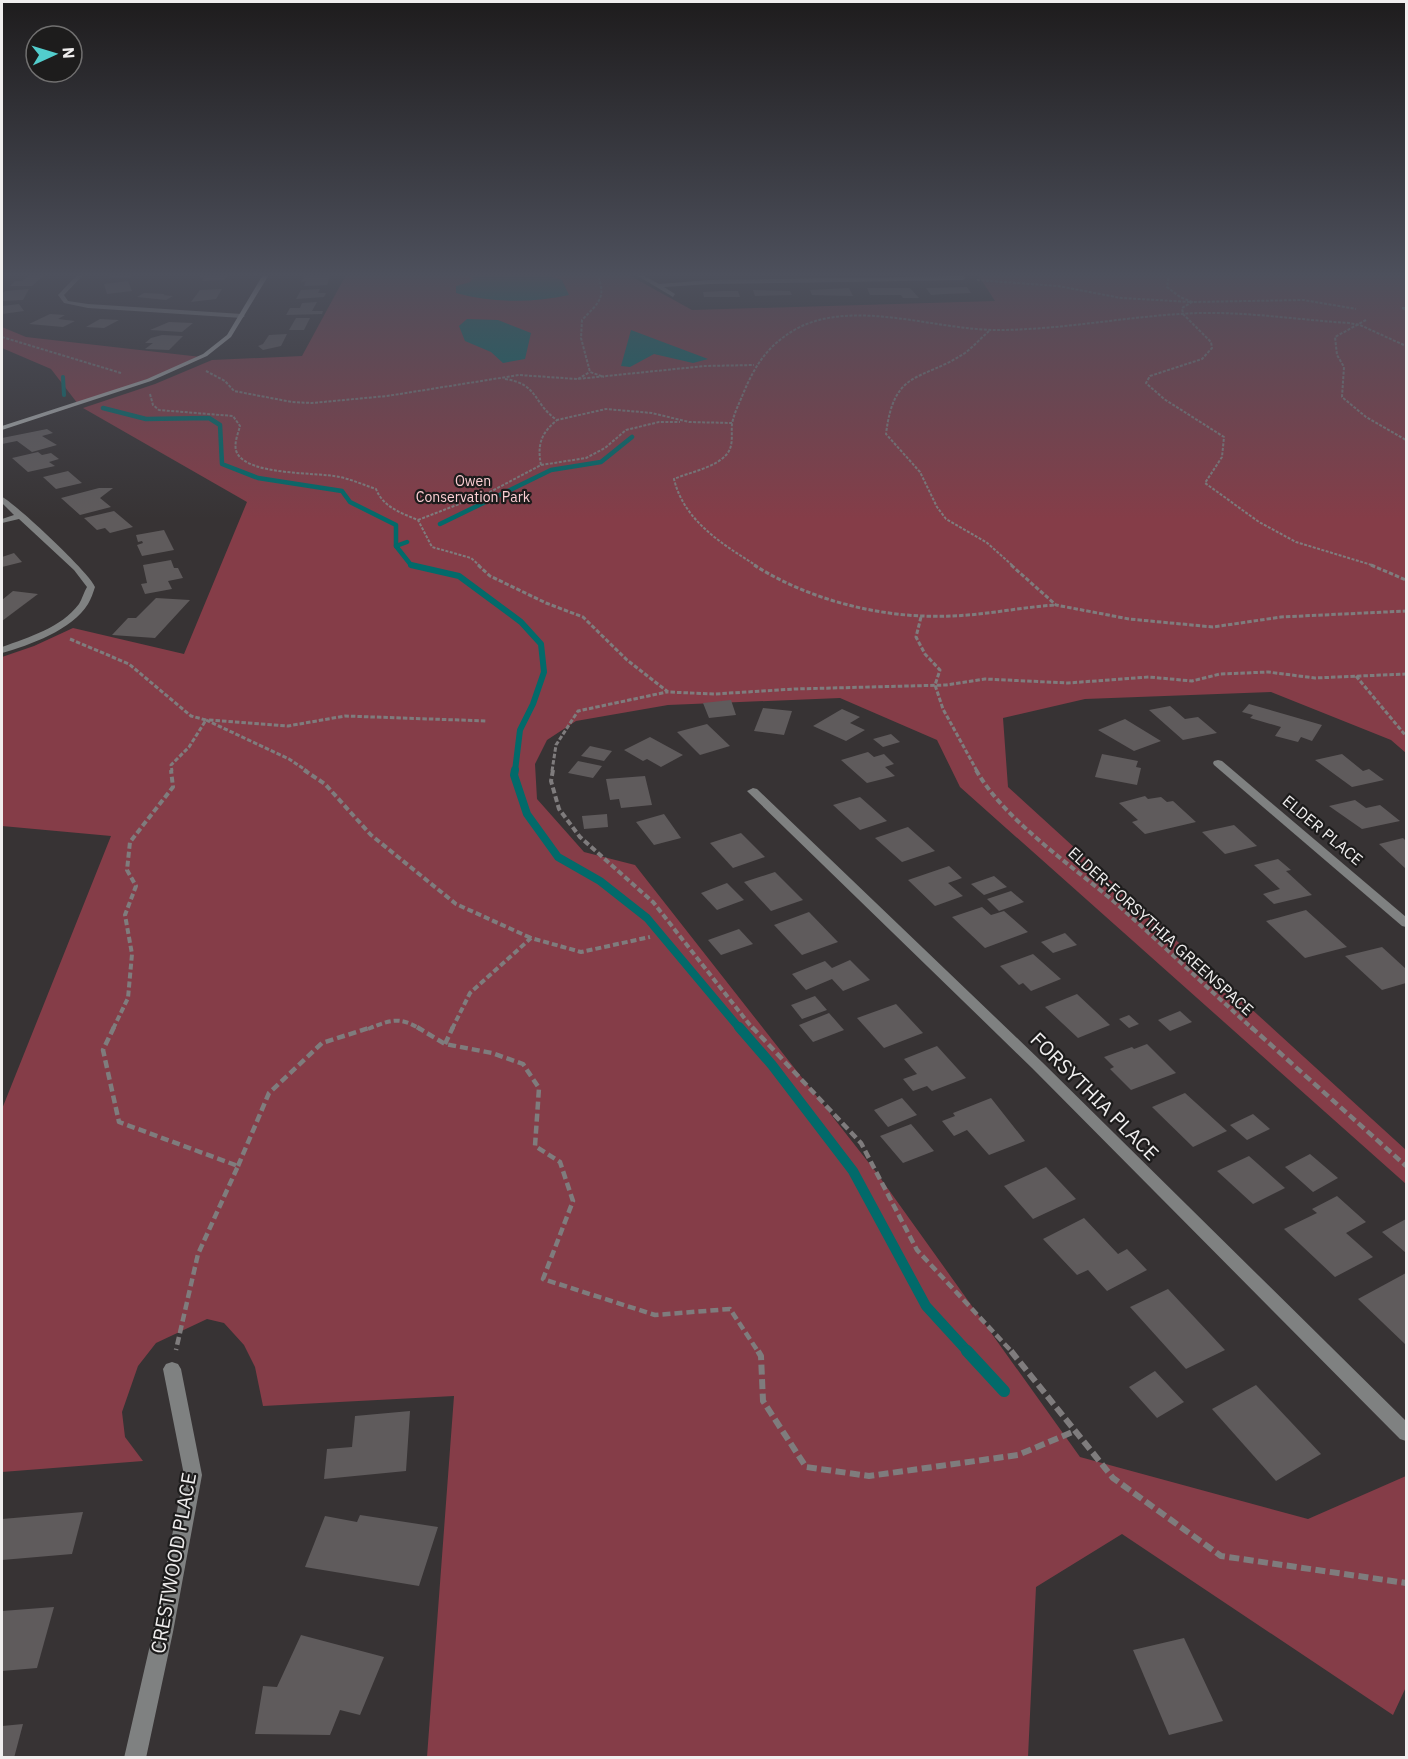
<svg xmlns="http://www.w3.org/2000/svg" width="1408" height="1759" font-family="'IBM Plex Sans',sans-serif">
	<rect width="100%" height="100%" fill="#373334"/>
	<g fill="#853d48">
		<path d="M 347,273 L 625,273 L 692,310 L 995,301 L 977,273 L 1406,273 L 1406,753 L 1391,740 L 1271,692 L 1085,699 L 1003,718 L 1008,787 L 1406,1150 L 1406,1184 L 960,787 L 937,740 L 840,698 L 668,705 L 576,721 L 547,740 L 535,764 L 537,799 L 584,852 L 635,865 L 876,1172 L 1080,1457 L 1308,1519 L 1406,1476 L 1406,1687 L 1393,1715 L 1122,1534 L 1036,1587 L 1028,1757 L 427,1757 L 454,1396 L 263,1406 L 255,1367 L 244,1345 L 224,1323 L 207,1319 L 156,1343 L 138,1366 L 122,1412 L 125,1437 L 143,1461 L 2,1472 L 2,1109 L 111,836 L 2,826 L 2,657 L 34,646 L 73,628 L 184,654 L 247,502 L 83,408 L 155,384 L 212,360 L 302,356 Z"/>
		<path d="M 2,327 L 26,337 L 201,357 L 187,365 L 78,404 L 51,369 L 2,348 Z"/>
	</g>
	<g fill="#026a6a">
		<path d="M 461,273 L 540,273 L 562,280 L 569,295 C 533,303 492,303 456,293 L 456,286 L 470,282 L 473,278 Z"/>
		<path d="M 467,319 L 498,320 L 531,333 L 525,359 L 503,363 L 491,352 L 465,341 L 459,326 Z"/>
		<path d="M 631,330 L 708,359 L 693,363 L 654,354 L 630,367 L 621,366 Z"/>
	</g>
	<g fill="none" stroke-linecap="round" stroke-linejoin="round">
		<path stroke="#026a6a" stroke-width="4" d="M 63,377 L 64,395"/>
		<g stroke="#026a6a" stroke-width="4.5">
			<path d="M 103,408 L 146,419 L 209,418 L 220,425 L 222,464 L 258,478 L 342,491 L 350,502 L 396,525 L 396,546 L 411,565 L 416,566"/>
			<path d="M 440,524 L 551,470 L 601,462 L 632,437"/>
			<path d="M 396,546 L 407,542"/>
		</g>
		<path stroke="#026a6a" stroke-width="6" d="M 411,565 L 459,576 L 521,622 L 541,644 L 544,672 L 533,704 L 520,730 L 515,771"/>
		<path stroke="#026a6a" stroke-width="8" d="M 515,770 L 514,775 L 527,814 L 558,857 L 600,881 L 647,918 L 740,1029"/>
		<path stroke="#026a6a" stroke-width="10" d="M 739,1027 L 772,1065 L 853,1171 L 926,1306 L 969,1353"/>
		<path stroke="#026a6a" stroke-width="12" d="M 967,1351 L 1004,1391"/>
	</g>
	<g fill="#5f5b5c">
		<path d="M 114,273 L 134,273 L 129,278 L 109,278 Z"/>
		<path d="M 202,273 L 225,273 L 223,276 L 227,276 L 224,280 L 202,281 L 204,277 L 199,277 Z"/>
		<path d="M 331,274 L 327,285 L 304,286 L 306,281 L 301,282 L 305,275 Z"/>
		<path d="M 29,275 L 44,275 L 32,286 L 10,286 L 15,281 L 22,281 Z"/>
		<path d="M 128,281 L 132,291 L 107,294 L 104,284 Z"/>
		<path d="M 967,287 L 971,293 L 945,294 L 931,295 L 926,288 Z"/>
		<path d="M 849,288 L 853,296 L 812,295 L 810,290 Z"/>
		<path d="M 867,288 L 910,288 L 919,298 L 903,298 L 901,295 L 870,295 Z"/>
		<path d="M 29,289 L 23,300 L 2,301 L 2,294 L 5,291 Z"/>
		<path d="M 222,289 L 216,299 L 191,302 L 200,290 Z"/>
		<path d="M 320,289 L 318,293 L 326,293 L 324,297 L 296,299 L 301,290 Z"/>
		<path d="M 753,290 L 790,291 L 792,295 L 755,296 Z"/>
		<path d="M 723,291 L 738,291 L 740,297 L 704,297 L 703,292 Z"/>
		<path d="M 144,293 L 165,294 L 163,295 L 173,296 L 166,300 L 137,297 Z"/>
		<path d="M 317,302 L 312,311 L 323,311 L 322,314 L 286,315 L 290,308 L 300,308 L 302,303 Z"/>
		<path d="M 19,304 L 24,311 L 2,314 L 2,306 Z"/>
		<path d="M 50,314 L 65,315 L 58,319 L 75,321 L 63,327 L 29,324 Z"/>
		<path d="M 296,318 L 310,318 L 304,330 L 289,330 Z"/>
		<path d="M 100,319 L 119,320 L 104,328 L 86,327 Z"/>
		<path d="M 169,322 L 193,323 L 182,332 L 150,330 Z"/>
		<path d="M 287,334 L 281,346 L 263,350 L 258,346 L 263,344 L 269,335 Z"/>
		<path d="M 162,335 L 183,336 L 169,350 L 145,349 L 153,343 L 145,343 L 151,338 Z"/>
		<path d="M 47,429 L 53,433 L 42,436 L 57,445 L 32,452 L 17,441 L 2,444 L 2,438 Z"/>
		<path d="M 38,452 L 42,455 L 51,453 L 59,459 L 49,462 L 55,466 L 28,472 L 12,458 Z"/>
		<path d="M 68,471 L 82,483 L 56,489 L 43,477 Z"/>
		<path d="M 99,488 L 113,488 L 100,498 L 111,507 L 80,515 L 61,498 Z"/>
		<path d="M 114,511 L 133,527 L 110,533 L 105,528 L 97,530 L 84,518 Z"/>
		<path d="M 164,530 L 174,550 L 142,556 L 137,545 L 143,543 L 142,541 L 138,542 L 136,535 Z"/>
		<path d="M 14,553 L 22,562 L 2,567 L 2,557 Z"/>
		<path d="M 171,560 L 174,568 L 178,568 L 183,578 L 168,581 L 172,589 L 145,594 L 141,584 L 147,583 L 143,565 Z"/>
		<path d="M 13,591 L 38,594 L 2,621 L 2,600 Z"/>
		<path d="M 156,598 L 190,600 L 155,638 L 112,635 L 128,618 L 136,618 Z"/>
		<path d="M 731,700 L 736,715 L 709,718 L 703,703 Z"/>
		<path d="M 1249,704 L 1322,725 L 1312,741 L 1301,737 L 1298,742 L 1275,736 L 1281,727 L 1250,718 L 1253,715 L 1242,712 Z"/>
		<path d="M 1170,706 L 1185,719 L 1198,717 L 1217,733 L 1183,740 L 1149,710 Z"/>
		<path d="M 763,708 L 792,711 L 784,735 L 754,731 Z"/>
		<path d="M 842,709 L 860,717 L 850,723 L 865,730 L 846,741 L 813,726 Z"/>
		<path d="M 1125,719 L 1161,741 L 1134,751 L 1098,730 Z"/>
		<path d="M 707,724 L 730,746 L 700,755 L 677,732 Z"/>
		<path d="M 891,734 L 900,742 L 883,747 L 873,739 Z"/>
		<path d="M 650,737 L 683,755 L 661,767 L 647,759 L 643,761 L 624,750 Z"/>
		<path d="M 590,746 L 612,751 L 604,761 L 581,756 Z"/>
		<path d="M 868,752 L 874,757 L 884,754 L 894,764 L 885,767 L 895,776 L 867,783 L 841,760 Z"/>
		<path d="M 1102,754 L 1138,761 L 1136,767 L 1141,768 L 1137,785 L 1095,777 Z"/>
		<path d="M 1342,754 L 1363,771 L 1369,769 L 1384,780 L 1352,787 L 1315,760 Z"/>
		<path d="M 578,761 L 602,766 L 593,778 L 568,773 Z"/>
		<path d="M 645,776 L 652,805 L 621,808 L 619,799 L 610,800 L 606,779 Z"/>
		<path d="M 1145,796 L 1148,799 L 1161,797 L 1167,802 L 1173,801 L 1196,822 L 1145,834 L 1132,822 L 1138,820 L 1119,803 Z"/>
		<path d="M 860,797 L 887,821 L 860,830 L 833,805 Z"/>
		<path d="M 1355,800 L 1366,808 L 1380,805 L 1400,821 L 1362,829 L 1329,806 Z"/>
		<path d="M 607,814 L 608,827 L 584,829 L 582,816 Z"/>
		<path d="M 664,814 L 681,838 L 654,845 L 636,822 Z"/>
		<path d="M 1234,825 L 1257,846 L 1225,854 L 1202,832 Z"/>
		<path d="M 908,827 L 935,851 L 902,862 L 875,838 Z"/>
		<path d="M 741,833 L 765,857 L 733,868 L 710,843 Z"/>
		<path d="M 1403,838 L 1406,841 L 1406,869 L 1379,844 Z"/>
		<path d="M 1278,859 L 1291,870 L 1286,871 L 1312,895 L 1274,904 L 1263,894 L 1280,889 L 1254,865 Z"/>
		<path d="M 949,866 L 962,878 L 948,883 L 963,896 L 935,906 L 908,880 Z"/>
		<path d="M 775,872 L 803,900 L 771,911 L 744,882 Z"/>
		<path d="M 994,876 L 1007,887 L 984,895 L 971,884 Z"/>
		<path d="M 727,883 L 744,900 L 717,910 L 701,893 Z"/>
		<path d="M 1011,891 L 1024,902 L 999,911 L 987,899 Z"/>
		<path d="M 982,907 L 991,915 L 1004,911 L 1028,932 L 985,948 L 952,917 Z"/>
		<path d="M 1306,910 L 1347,947 L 1305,958 L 1266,921 Z"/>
		<path d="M 809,912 L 838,942 L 802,955 L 774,925 Z"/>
		<path d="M 739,929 L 753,944 L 721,955 L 708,940 Z"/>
		<path d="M 1065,933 L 1077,945 L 1053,953 L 1041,942 Z"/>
		<path d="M 1382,947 L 1406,969 L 1406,983 L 1382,990 L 1345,956 Z"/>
		<path d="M 1033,954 L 1061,979 L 1031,991 L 1023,983 L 1019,985 L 1000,966 Z"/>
		<path d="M 850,960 L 870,980 L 843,991 L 832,979 L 806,990 L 792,974 L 825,961 L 832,968 Z"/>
		<path d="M 1077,994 L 1110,1025 L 1078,1038 L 1045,1007 Z"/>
		<path d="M 815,996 L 827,1010 L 802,1019 L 791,1005 Z"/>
		<path d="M 896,1004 L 923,1033 L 884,1048 L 857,1018 Z"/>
		<path d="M 1180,1011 L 1192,1022 L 1170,1031 L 1158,1020 Z"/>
		<path d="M 829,1013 L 844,1030 L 813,1042 L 799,1025 Z"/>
		<path d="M 1129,1015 L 1139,1024 L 1129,1028 L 1119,1019 Z"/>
		<path d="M 1147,1044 L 1176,1073 L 1131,1090 L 1110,1069 L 1114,1067 L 1104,1057 L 1132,1047 L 1134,1049 Z"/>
		<path d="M 937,1046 L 966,1078 L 932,1091 L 927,1086 L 913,1091 L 903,1079 L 917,1074 L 904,1059 Z"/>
		<path d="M 1185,1093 L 1227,1131 L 1193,1147 L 1152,1107 Z"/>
		<path d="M 902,1098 L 917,1115 L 888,1127 L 874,1110 Z"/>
		<path d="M 991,1098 L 1025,1141 L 989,1155 L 967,1130 L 954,1136 L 942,1121 L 955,1116 L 953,1113 Z"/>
		<path d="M 1253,1114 L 1270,1129 L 1247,1140 L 1230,1125 Z"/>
		<path d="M 911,1124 L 934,1151 L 903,1163 L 880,1136 Z"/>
		<path d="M 1310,1154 L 1338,1178 L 1313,1192 L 1285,1167 Z"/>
		<path d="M 1249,1156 L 1285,1188 L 1253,1204 L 1217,1171 Z"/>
		<path d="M 1046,1167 L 1076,1199 L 1033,1219 L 1004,1186 Z"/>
		<path d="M 1337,1196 L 1366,1222 L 1346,1233 L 1373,1257 L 1335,1277 L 1284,1229 L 1317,1213 L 1312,1209 Z"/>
		<path d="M 1084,1218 L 1118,1254 L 1127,1249 L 1147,1270 L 1107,1291 L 1088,1270 L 1077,1275 L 1043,1239 Z"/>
		<path d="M 1406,1219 L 1406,1253 L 1382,1232 Z"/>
		<path d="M 1406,1273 L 1406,1345 L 1358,1299 Z"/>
		<path d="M 1168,1289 L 1225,1350 L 1186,1369 L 1130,1307 Z"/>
		<path d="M 1155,1371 L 1184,1402 L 1157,1418 L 1129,1387 Z"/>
		<path d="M 1256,1385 L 1321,1454 L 1276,1481 L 1212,1409 Z"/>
		<path d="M 410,1411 L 406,1471 L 324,1479 L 327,1449 L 352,1447 L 355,1416 Z"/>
		<path d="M 83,1512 L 72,1554 L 2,1560 L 2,1519 Z"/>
		<path d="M 360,1515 L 438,1527 L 419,1586 L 305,1567 L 325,1516 L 357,1522 Z"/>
		<path d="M 54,1607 L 37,1668 L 2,1671 L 2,1611 Z"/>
		<path d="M 301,1635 L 384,1657 L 360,1715 L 340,1710 L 330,1735 L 255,1734 L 263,1686 L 277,1687 Z"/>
		<path d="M 1184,1638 L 1223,1721 L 1169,1735 L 1133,1650 Z"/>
		<path d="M 23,1724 L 14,1758 L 2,1758 L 2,1726 Z"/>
	</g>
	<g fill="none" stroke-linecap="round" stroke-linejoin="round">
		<g stroke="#7f7c7d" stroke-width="2" stroke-dasharray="3 1.5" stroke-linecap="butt">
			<path d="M 597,273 C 607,298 599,302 582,320 L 581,338 L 590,372 L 604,377"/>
			<path d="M 1164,273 L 1169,274 L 1167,287 L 1180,297 L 1192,302 L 1304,300 L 1356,309"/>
			<path d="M 1403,273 L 1406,273"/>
			<path d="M 977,280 L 1058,286 L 1121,298 L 1192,302 L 1182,308 L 1183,314 L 1211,342 L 1212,348 L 1202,359 L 1150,376 L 1146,383 L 1164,399 L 1224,437 L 1222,457 L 1205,483 L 1259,522 L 1296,542 L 1375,566"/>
			<path d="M 1366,320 L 1335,337 L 1337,355 L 1344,367 L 1342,397 L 1366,417 L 1406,440"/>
			<path d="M 989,331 C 981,338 973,347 965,353 C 921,382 894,368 886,434 L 920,472 L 937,507 L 946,519 L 986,542 L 1013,566"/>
			<path d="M 2,337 L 121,373"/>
			<path d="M 206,371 L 225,381 L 234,391 L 292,402 L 312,403 L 387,396 L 519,375 L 577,379 L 705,366 L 754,365"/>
			<path d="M 505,379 C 539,384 533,404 557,420 L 606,409 L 652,413 L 689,422 L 732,423"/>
			<path d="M 578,379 L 590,372"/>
			<path d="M 150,394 L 153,405 L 159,410 L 233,416 L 240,426 C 238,434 233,445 237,453 C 249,476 318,472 340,477 C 353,480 364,485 376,489 C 383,507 401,513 418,520 L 432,547 L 471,558 L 480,566"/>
			<path d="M 541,465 L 586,458 L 605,448 L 626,430 L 659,422 L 680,422"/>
			<path d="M 418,520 L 490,492 L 541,465 C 537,445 541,433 557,420"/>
			<path d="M 757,566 C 722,544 684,521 674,479 C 690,472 715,468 727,454 C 734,445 731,434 732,424 C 734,413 739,404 743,394 C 755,365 768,345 796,329 C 853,298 935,330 997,330 C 1065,330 1132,315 1200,313 C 1250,312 1300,320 1349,323 L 1360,325 L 1406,346"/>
		</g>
		<g stroke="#7f7c7d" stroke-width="3" stroke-dasharray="4.5 2" stroke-linecap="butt">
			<path d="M 478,565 L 490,576 L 546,603 L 583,617 L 627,660 L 668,692 L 715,694 L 794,689 L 946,685 L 985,679 L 1068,683 L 1149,677 L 1192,681 L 1220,674 L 1268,672 L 1315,678 L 1406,674"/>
			<path d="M 754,565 C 811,601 884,619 951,616 C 986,615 1021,607 1056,605"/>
			<path d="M 1011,565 L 1056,605 L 1129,619 L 1213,627 L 1281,617 L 1406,611"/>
			<path d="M 1371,565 L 1406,580"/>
			<path d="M 921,617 L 916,637 L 925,654 L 940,670 L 935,685 L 943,709 L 977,771"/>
			<path d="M 70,639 L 129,664 L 191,716 L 206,720 L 189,747 L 171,765 L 172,771"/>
			<path d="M 1356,676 L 1406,736"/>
			<path d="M 206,720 L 289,759 L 307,771"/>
			<path d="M 209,720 L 288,726 L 345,716 L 487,721"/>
			<path d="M 552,771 L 556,745 L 578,711 L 667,692"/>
		</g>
		<g stroke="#7f7c7d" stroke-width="4" stroke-dasharray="6 3" stroke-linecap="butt">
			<path d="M 304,770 L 325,784 L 371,835 L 456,904 L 531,938"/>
			<path d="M 553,770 L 551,781 L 559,809 L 580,837 L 653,902 L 753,1029"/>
			<path d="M 976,770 C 1005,821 1073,866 1118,905 C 1163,945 1207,988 1253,1029"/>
			<path d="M 113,1029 L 128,998 L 132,954 L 125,915 L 136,886 L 127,870 L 130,842 L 173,787 L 171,770"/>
			<path d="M 368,1029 C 390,1020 399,1016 420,1029"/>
			<path d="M 452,1029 L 470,993 L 531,938 L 581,952 L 650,937"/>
		</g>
		<g stroke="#7f7c7d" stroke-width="4.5" stroke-dasharray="8 4" stroke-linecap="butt">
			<path d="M 114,1027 L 103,1050 L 119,1122 L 238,1166 L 198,1254 L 176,1350"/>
			<path d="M 417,1027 L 445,1044 L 492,1053 L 523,1064 L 539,1088 L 535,1146 L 560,1162 L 573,1201 L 543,1279 L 655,1315 L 730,1309 L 759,1353"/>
			<path d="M 752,1027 L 861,1143 L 917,1250 L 1013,1353"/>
			<path d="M 1251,1027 L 1406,1166"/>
			<path d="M 445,1044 L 453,1027"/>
			<path d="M 238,1166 L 269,1093 L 322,1043 L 372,1027"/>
		</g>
		<g stroke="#7f7c7d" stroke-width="6" stroke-dasharray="10 4.5" stroke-linecap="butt">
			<path d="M 758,1351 L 761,1356 L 763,1401 L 806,1467 L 869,1476 L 1018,1455 L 1075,1431"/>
			<path d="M 1011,1351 L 1113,1478 L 1221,1556 L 1406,1583"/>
		</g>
		<path fill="#7f8181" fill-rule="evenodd" d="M 1402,307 L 1406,307 L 1406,311 L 1402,309 Z"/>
		<g fill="#7f8181" fill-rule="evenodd">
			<path d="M 79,273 L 85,273 L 64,295 L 68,301 L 88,304 L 242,314 L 245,316 L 242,318 L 88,308 L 64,303 L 58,295 Z"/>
			<path d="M 633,273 L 639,273 L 659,284 L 710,280 L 963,276 L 966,278 L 963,280 L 710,284 L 664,287 L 675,294 L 673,297 Z"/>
			<path d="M 2,497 C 14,502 92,575 95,587 C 93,593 91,599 88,604 C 72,630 30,645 2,653 L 2,647 C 29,637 61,628 79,604 C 82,599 84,592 87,587 L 74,570 L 19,519 L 2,523 L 2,519 L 14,515 L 2,503 Z"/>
			<path d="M 1218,760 L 1222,761 L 1406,917 L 1406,927 L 1402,926 L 1214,765 L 1213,763 L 1214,761 Z"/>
			<path d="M 753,788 L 757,789 L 1042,1062 L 1406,1421 L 1406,1441 L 1400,1439 L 1032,1068 L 749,793 L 747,791 Z"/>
			<path d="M 172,1362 L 178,1364 L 181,1369 L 202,1475 L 173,1632 L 146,1758 L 124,1758 L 153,1632 L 184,1475 L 163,1369 L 166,1364 Z"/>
		</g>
		<path fill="#aaadac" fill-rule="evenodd" d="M 264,273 L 270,273 L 231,337 L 207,356 L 151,381 L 2,430 L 2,426 L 147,379 L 203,354 L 227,335 Z"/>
	</g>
	<linearGradient id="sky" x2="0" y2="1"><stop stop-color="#1e1c1d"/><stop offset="0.53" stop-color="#4d505c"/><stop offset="1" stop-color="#4d505c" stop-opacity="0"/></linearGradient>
	<rect width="1408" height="519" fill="url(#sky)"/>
	<g text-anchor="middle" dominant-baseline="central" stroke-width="4.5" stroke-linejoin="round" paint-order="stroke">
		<g font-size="14" fill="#fdcfd4" stroke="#1d1c1c">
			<text x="473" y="481">Owen<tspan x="473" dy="16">Conservation Park</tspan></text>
		</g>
		<g font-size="16" fill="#f0eeee" stroke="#1d1c1c">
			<text transform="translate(1323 830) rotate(40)">ELDER PLACE</text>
			<text transform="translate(1161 931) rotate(42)">ELDER-FORSYTHIA GREENSPACE</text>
		</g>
		<g font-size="20" fill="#f0eeee" stroke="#1d1c1c">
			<text transform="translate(1095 1096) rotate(45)">FORSYTHIA PLACE</text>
			<text transform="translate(173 1563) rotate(-80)">CRESTWOOD PLACE</text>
		</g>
	</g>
	<rect width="1408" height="1759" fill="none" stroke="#f0eeee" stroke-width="6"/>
	<g transform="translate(54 54) rotate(86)"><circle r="28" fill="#1d1c1c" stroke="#717070" stroke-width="1.5"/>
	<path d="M0-4.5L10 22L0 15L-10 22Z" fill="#52cdcc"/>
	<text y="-9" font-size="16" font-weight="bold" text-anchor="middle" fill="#f0eeee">N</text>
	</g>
</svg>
